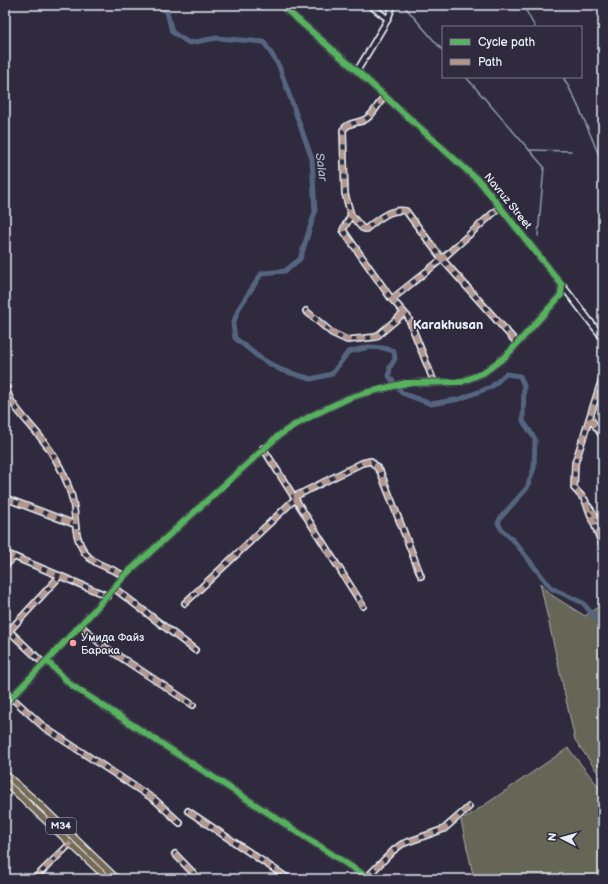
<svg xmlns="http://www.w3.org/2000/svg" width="608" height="884" font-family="'Balsamiq Sans',sans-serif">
	<rect width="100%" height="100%" fill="#2f2a3d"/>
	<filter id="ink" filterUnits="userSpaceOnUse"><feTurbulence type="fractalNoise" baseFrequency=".025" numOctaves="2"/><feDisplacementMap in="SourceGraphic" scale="8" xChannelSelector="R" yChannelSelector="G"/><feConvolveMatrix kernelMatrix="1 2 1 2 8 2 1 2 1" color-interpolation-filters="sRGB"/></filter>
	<g filter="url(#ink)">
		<g fill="#656657" stroke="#a6aca8">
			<path d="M 540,583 L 553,596 L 585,616 L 599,606 L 603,619 L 603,780 L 575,740 Z"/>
			<path d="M 568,748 L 603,792 L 603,879 L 474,879 L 461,821 Z"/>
		</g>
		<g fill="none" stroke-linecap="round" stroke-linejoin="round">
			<g stroke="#8f9daf" stroke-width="1.5">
				<path d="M 523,5 L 535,27"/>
				<path d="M 405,7 L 443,51"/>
				<path d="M 466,77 L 544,167 L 538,236"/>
				<path d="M 563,77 C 580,105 590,135 603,165"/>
				<path d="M 529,150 L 571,151"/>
			</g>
			<g stroke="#54657f" stroke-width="5">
				<path d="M 156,5 L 167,12 L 172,32 L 189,43 L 217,38 L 264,42 L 279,66 L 312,159 L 315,212 L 300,259 L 285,271 L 262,273 L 239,308 L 233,324 L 235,338 L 260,358 L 281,370 L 311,379 L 332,374 L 348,352 L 369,347 L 383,348 L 394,351 L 395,359 L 390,367 L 389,376 L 402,393 L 431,404 L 460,399 L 491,387 L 506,374 L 520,376 L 524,386 L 523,421 L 535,439 L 534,468 L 527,488 L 501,517 L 498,523 L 502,530 L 514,541 L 551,588 L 583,603 L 598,621 L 603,636"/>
				<path d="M 603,744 L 601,747 L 603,757"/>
			</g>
			<defs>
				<g id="minor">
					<path d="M 370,5 L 388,19"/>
					<path d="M 357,71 L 388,19 L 393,5"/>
					<path d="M 384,96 C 379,103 374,114 366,119 C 358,124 349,121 343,130 L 345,194 L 351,215 L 343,230 L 390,297 L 408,317 L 434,382"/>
					<path d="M 351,215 L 362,228 L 366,229 C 377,220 390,208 406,211 L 442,259 L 517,343"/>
					<path d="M 562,285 L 603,338"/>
					<path d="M 392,299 L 442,259 L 500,207"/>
					<path d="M 306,311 L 332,333 L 347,340 L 376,337 L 404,313"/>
					<path d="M 603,376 L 575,463 L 574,488 L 585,500 L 603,547"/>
					<path d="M 5,384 C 7,389 8,394 10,399 C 22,419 42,435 53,455 C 60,466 67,481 71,494 C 78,515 71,532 85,553 C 95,566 111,567 124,576"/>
					<path d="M 5,402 L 10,399"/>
					<path d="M 590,418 L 603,437"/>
					<path d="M 263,448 L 363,606"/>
					<path d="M 294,497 L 362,463 L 371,461 L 380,471 L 421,576"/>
					<path d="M 5,498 L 74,524"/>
					<path d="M 589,507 L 603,527"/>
					<path d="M 5,553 L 108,596"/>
					<path d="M 5,566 L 14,557"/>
					<path d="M 114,588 L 195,650"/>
					<path d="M 185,603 L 295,499"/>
					<path d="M 80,625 L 102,645 L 193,705"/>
					<path d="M 5,627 L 44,664"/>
					<path d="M 9,631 L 60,576"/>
					<path d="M 47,661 L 71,685 L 367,877"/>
					<path d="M 5,695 L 10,700"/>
					<path d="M 12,698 L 45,728 L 155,800 L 180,823"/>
					<path d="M 5,704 C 45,662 87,621 124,576 L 278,436 L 293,426 L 315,414 L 349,398 L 365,393 L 406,383 L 461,382 L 483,373 L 506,356 L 561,295 L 562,285 L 481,183 L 357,71 L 281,5"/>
					<path d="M 188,811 L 289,879"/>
					<path d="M 175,854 L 199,879"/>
					<path d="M 34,879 L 71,843"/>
					<path d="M 365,879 L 394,850 L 402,844 L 444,829 L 469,807"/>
				</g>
				<g id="major">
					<path d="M 5,774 L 38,803 L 117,879"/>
					<path d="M 5,782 L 108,879"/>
				</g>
			</defs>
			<use href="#minor" stroke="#e8f1f8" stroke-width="8"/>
			<use href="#major" stroke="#e8f1f8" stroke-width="8"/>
			<use href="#minor" stroke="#2f2a3d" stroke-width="4.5"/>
			<use href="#major" stroke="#776a54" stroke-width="5.5"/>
			<g stroke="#b2968c" stroke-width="5" stroke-dasharray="10 5" stroke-linecap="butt">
				<path d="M 384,96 C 379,103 374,114 366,119 C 358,124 349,121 343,130 L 345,194 L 351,215 L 343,230 L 390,297 L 408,317 L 434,382"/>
				<path d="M 351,215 L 362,228 L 366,229 C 377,220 390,208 406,211 L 442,259 L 517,343"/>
				<path d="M 392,299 L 442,259 L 500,207"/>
				<path d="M 306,311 L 332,333 L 347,340 L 376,337 L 404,313"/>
				<path d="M 603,376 L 575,463 L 574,488 L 585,500 L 603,547"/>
				<path d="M 5,384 C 7,389 8,394 10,399 C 22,419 42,435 53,455 C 60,466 67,481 71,494 C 78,515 71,532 85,553 C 95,566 111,567 124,576"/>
				<path d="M 590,418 L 603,437"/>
				<path d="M 263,448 L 363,606"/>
				<path d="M 294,497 L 362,463 L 371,461 L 380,471 L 421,576"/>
				<path d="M 5,498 L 74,524"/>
				<path d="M 592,510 L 603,527"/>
				<path d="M 5,553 L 108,596"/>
				<path d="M 5,566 L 14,557"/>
				<path d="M 114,588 L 195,650"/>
				<path d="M 185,603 L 295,499"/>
				<path d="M 80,625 L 102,645 L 193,705"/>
				<path d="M 5,627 L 44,664"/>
				<path d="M 9,631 L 60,576"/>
				<path d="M 12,698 L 45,728 L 155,800 L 180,823"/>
				<path d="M 188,811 L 289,879"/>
				<path d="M 175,854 L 199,879"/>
				<path d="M 34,879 L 71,843"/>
				<path d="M 365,879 L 394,850 L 402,844 L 444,829 L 469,807"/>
			</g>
			<defs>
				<g id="cycleway">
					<path d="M 47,661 L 71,685 L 367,877"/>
					<path d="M 5,704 C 45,662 87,621 124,576 L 278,436 L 293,426 L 315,414 L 349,398 L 365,393 L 406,383 L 461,382 L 483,373 L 506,356 L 561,295 L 562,285 L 481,183 L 357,71 L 281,5"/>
				</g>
			</defs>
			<use href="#cycleway" stroke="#2f2a3d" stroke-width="8"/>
			<use href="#cycleway" stroke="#56b35d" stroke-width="6"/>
		</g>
	</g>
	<circle fill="#ff9aa2" stroke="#2f2a3d" stroke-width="1.5" cx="73" cy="643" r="4"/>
	<g text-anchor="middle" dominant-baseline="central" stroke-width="3" stroke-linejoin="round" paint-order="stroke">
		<rect fill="#2f2a3d" stroke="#b0b5c0" stroke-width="1" x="46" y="818" width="30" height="16" rx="3"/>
		<g font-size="10" font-weight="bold" fill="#e8f1f8">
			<text x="61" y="826">M34</text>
		</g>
		<g font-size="11" fill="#e8f1f8" stroke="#2f2a3d">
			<text transform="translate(508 201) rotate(51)">Navruz Street</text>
		</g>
		<g font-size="11" fill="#e8f1f8" stroke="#2f2a3d" text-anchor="start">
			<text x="81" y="637">Умида Файз<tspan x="81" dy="13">Барака</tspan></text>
		</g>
		<g font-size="12" font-style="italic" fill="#adb9c8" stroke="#2f2a3d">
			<text transform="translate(321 167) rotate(82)">Salar</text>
		</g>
		<g font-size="13" font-weight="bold" fill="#e8f1f8" stroke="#2f2a3d">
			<text x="448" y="325">Karakhusan</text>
		</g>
	</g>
	<rect width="608" height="884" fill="none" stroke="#2f2a3d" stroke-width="20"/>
	<rect x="10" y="10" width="588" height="864" fill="none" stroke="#e8f1f8" stroke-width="1.5" filter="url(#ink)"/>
	<rect x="442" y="26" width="140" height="52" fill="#2f2a3d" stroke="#797a88"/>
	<rect x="450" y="39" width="20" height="6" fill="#56b35d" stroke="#797a88"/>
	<text x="478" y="46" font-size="12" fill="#e8f1f8">Cycle path</text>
	<rect x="450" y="59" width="20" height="6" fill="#b2968c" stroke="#797a88"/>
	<text x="478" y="66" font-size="12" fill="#e8f1f8">Path</text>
	<g transform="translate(562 838) rotate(276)" stroke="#2f2a3d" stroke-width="3" paint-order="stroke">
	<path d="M0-3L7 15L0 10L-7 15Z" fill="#e8f1f8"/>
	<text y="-6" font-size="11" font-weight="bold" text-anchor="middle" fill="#e8f1f8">N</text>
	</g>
</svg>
